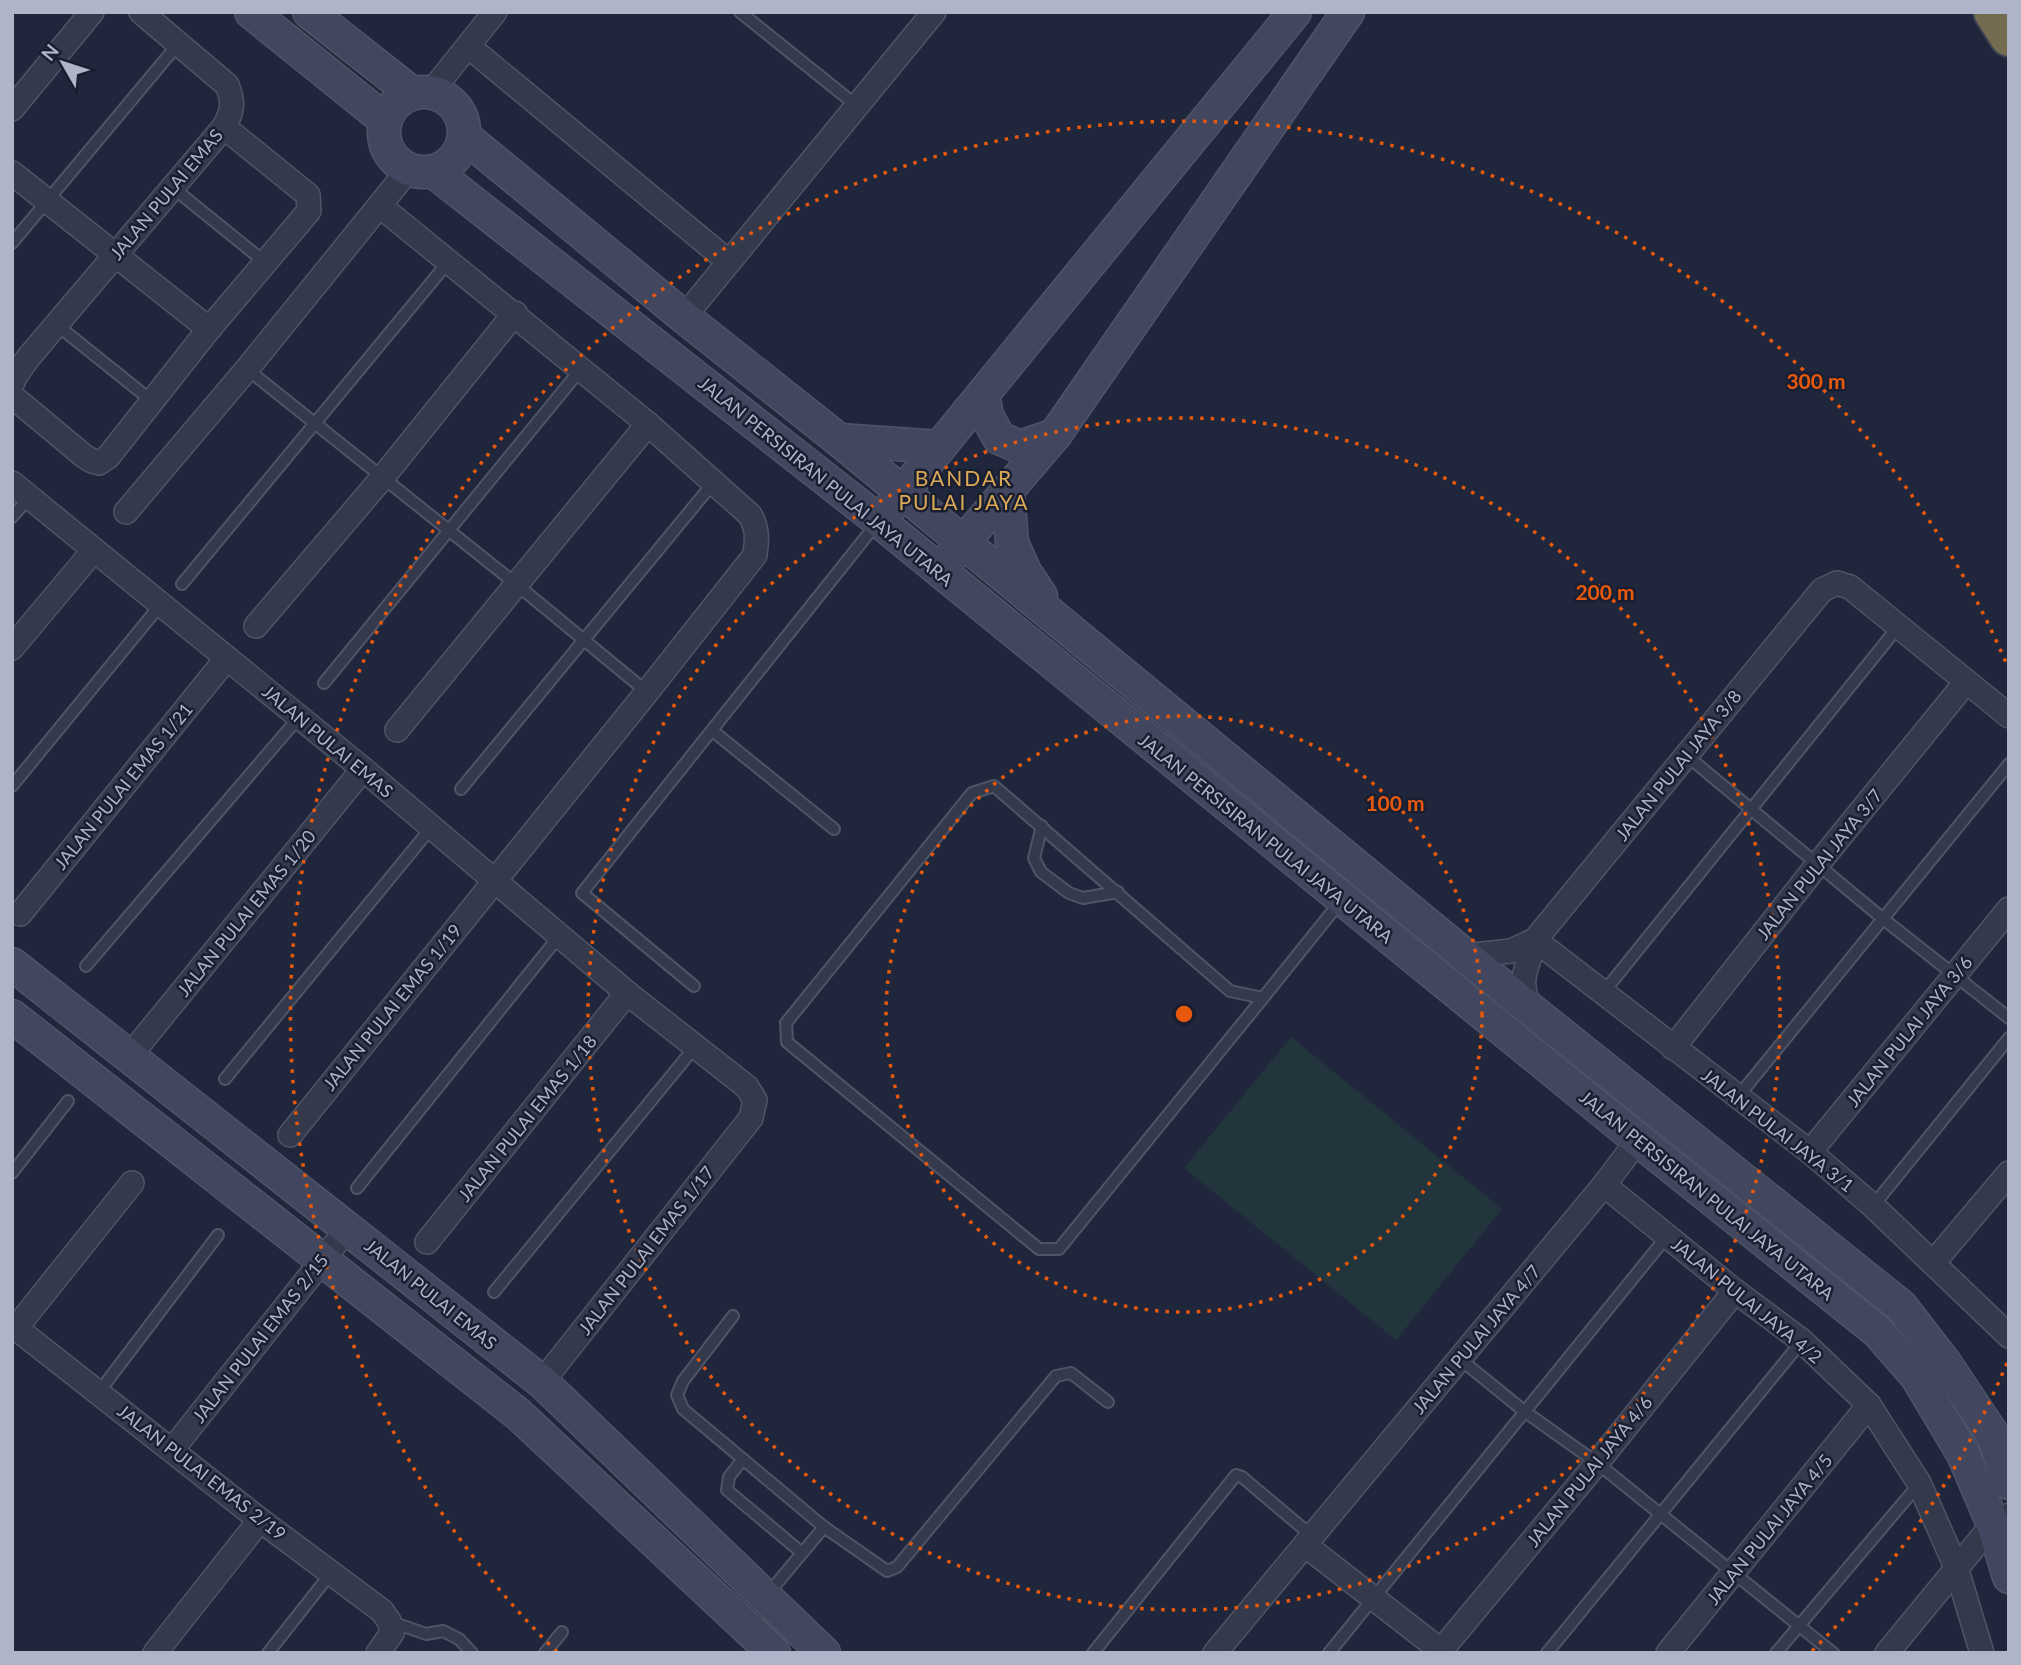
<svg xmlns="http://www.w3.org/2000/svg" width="2021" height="1665" font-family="Lato,sans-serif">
	<rect width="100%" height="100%" fill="#20273c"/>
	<path fill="#22353d" d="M 1291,1037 L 1502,1209 L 1396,1340 L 1184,1168 Z"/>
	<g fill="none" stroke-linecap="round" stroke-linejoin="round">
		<defs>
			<g id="lane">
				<path d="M 740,12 L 857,106"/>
				<path d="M 172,187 L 266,263"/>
				<path d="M 12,243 L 179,43"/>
				<path d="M 57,325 L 153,402"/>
				<path d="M 247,369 L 516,584 L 647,692"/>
				<path d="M 12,517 L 29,498"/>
				<path d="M 182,584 L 449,261"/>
				<path d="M 324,683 L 581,369"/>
				<path d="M 714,732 L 834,829"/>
				<path d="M 1686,755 L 1882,918 L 2009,1018"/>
				<path d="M 12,786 L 162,603"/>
				<path d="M 461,789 L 714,482"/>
				<path d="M 1042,826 L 1034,858 L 1041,872 L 1069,893 L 1083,898 L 1118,892"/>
				<path d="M 86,966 L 300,716"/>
				<path d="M 694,986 L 582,893 L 877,523"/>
				<path d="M 1603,993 L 1898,627"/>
				<path d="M 1263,998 L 1059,1249 L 1039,1249 L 787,1042 L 786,1023 L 972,793 L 994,786 L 1230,991 L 1263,998 L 1340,902"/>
				<path d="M 225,1079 L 431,828"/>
				<path d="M 1737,1098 L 2009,764"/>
				<path d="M 12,1173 L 68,1101"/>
				<path d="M 357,1188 L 560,935"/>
				<path d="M 1873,1206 L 2009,1038"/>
				<path d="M 494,1292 L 695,1047"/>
				<path d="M 733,1316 L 683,1381 L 677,1395 L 683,1409 L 824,1527"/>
				<path d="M 1460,1359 L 1524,1411 L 1597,1463 L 1833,1653"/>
				<path d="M 99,1392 L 218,1235"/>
				<path d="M 743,1459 L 729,1477 L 727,1490 L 802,1553"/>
				<path d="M 767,1595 L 824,1527 L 887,1571 L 897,1567 L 1056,1376 L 1071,1373 L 1108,1402"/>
				<path d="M 389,1621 L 426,1634 L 443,1631 L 459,1639 L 472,1653"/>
				<path d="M 268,1653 L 331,1573"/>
				<path d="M 545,1653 L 562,1632"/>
				<path d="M 1093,1653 L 1236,1475 L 1242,1477 L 1312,1536"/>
				<path d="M 1329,1653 L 1668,1235"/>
				<path d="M 1547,1653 L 1802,1341"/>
				<path d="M 1776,1653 L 1919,1484"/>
			</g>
			<g id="street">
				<path d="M 468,46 L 729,262"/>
				<path d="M 431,92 L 495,12"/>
				<path d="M 12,109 L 92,12"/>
				<path d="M 12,173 L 209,329"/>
				<path d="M 684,317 L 934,12"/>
				<path d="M 12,384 L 16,375 L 28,358 L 224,127 C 233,111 234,102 227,85 L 141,12"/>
				<path d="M 12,396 L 84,456 L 92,461 L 99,463 L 108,457 L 209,329 L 309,211 L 308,195 L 224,127"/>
				<path d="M 12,483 L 363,769 L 627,993 L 747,1087 L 755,1100 L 751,1118 L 542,1382"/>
				<path d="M 126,512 L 247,369 L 409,169"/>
				<path d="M 256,626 L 383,477 L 515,313"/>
				<path d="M 12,648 L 94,550"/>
				<path d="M 397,730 L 648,424"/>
				<path d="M 20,914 L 227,658"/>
				<path d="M 1535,940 L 1810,1152 L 1873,1206 L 2009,1336"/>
				<path d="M 1465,956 L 1511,951 L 1535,940"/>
				<path d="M 1530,1009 C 1517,976 1527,972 1535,940 L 1822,590 L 1837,583 L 1850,587 L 2009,716"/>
				<path d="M 1673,1048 L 1818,864 L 1966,682"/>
				<path d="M 128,1058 L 363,769"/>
				<path d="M 290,1135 L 647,692 L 755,555 C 757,539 758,529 750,515 L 648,424 L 380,206"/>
				<path d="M 1810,1152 L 2009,909"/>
				<path d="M 1604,1185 L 1735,1291 L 1802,1341 L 1869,1405 L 1919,1483 L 1956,1567 L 1982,1653"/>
				<path d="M 427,1242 L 627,993"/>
				<path d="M 1933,1263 L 2009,1173"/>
				<path d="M 12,1325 L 260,1520 L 382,1611 L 389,1621 L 392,1633 L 378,1653"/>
				<path d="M 16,1328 L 132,1183"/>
				<path d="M 172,1450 L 348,1228"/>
				<path d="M 1305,1545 L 1444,1653"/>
				<path d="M 155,1653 L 260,1520"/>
				<path d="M 1215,1653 L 1604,1185 L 1638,1140"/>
				<path d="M 1439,1653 L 1597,1463 L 1735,1291"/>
				<path d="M 1668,1653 L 1869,1405"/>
				<path d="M 1887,1653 L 1993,1524 L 2009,1515"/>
			</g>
			<g id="secondary">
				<path d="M 251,12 L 385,120"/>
				<path d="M 309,12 L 412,93"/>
				<circle cx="424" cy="132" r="40"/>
				<path d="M 464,136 L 684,317 L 839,440 L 1530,1009 L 1901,1306 L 1945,1363 L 1993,1435 L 2009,1483"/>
				<path d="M 433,171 L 879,521 L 1638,1140 L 1878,1332 L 1917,1377 L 1963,1454 L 1993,1524 L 2009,1577"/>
				<path d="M 983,394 L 987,416 L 999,438 L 1020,447 L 1055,435"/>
				<path d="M 839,440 L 940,447"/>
				<path d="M 1008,490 L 1012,543 L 1025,572 L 1041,596"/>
				<path d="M 889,509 L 1295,12"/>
				<path d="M 949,559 L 1055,435 L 1348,12"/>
				<path d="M 12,964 L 542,1382 L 824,1653"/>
				<path d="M 12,1016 L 518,1414 L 774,1653"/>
			</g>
			<path id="highway" d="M 1993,12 L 2009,37"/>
		</defs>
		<use href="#lane" stroke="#4f5467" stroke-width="14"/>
		<use href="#street" stroke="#4f5467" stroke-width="26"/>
		<use href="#secondary" stroke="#4f5467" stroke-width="35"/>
		<use href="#highway" stroke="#3c4154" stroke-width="42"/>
		<use href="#lane" stroke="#34394c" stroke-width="10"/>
		<use href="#street" stroke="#34394c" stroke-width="23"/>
		<use href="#secondary" stroke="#42475f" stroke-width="32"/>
		<use href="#highway" stroke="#736c50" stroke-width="38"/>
	</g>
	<g fill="none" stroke="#e8590c" stroke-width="3.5" stroke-dasharray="3.5 7">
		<circle cx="1184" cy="1014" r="298"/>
		<circle cx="1184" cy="1014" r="596"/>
		<path d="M2007 1363A894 894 0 0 1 1811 1652M557 1652A894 894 0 1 1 2007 665"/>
	</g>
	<g text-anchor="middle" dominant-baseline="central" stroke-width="5" stroke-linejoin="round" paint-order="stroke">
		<g font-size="18" fill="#afb4c8" stroke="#191f31">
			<text transform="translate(166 194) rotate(-50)">JALAN PULAI EMAS</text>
			<text transform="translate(826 481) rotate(39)">JALAN PERSISIRAN PULAI JAYA UTARA</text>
			<text transform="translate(328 741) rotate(40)">JALAN PULAI EMAS</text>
			<text transform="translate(1678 765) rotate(-51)">JALAN PULAI JAYA 3/8</text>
			<text transform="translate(123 786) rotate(-51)">JALAN PULAI EMAS 1/21</text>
			<text transform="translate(1266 838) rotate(39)">JALAN PERSISIRAN PULAI JAYA UTARA</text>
			<text transform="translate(1819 864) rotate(-51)">JALAN PULAI JAYA 3/7</text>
			<text transform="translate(246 913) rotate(-51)">JALAN PULAI EMAS 1/20</text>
			<text transform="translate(392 1007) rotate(-51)">JALAN PULAI EMAS 1/19</text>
			<text transform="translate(1909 1031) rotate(-51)">JALAN PULAI JAYA 3/6</text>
			<text transform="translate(527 1118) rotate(-51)">JALAN PULAI EMAS 1/18</text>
			<text transform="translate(1778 1130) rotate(38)">JALAN PULAI JAYA 3/1</text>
			<text transform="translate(1707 1195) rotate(39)">JALAN PERSISIRAN PULAI JAYA UTARA</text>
			<text transform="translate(646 1250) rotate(-52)">JALAN PULAI EMAS 1/17</text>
			<text transform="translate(431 1294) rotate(39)">JALAN PULAI EMAS</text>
			<text transform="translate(1747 1300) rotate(39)">JALAN PULAI JAYA 4/2</text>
			<text transform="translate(260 1338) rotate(-52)">JALAN PULAI EMAS 2/15</text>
			<text transform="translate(1476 1339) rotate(-50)">JALAN PULAI JAYA 4/7</text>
			<text transform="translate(1589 1471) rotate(-51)">JALAN PULAI JAYA 4/6</text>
			<text transform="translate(202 1472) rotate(38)">JALAN PULAI EMAS 2/19</text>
			<text transform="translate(1769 1529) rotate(-51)">JALAN PULAI JAYA 4/5</text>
		</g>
		<g font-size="21" letter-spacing="2" fill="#dcaa56" stroke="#191f31">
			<text x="964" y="477">BANDAR<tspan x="964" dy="24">PULAI JAYA</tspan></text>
		</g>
	</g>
	<circle cx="1184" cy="1014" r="10" fill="#e8590c" stroke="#191f31" stroke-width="3.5"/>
	<g font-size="21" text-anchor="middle" font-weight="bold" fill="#e8590c" stroke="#191f31" stroke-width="5" stroke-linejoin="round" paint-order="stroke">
		<text x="1816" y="389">300 m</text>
		<text x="1605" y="600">200 m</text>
		<text x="1395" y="811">100 m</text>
	</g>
	<rect width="2021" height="1665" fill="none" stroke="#afb4c8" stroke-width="28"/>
	<g transform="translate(63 63) rotate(309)" stroke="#191f31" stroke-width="5" paint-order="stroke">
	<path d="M0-5L12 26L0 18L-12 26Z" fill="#afb4c8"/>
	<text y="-10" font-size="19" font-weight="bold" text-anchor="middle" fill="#afb4c8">N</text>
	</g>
</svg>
